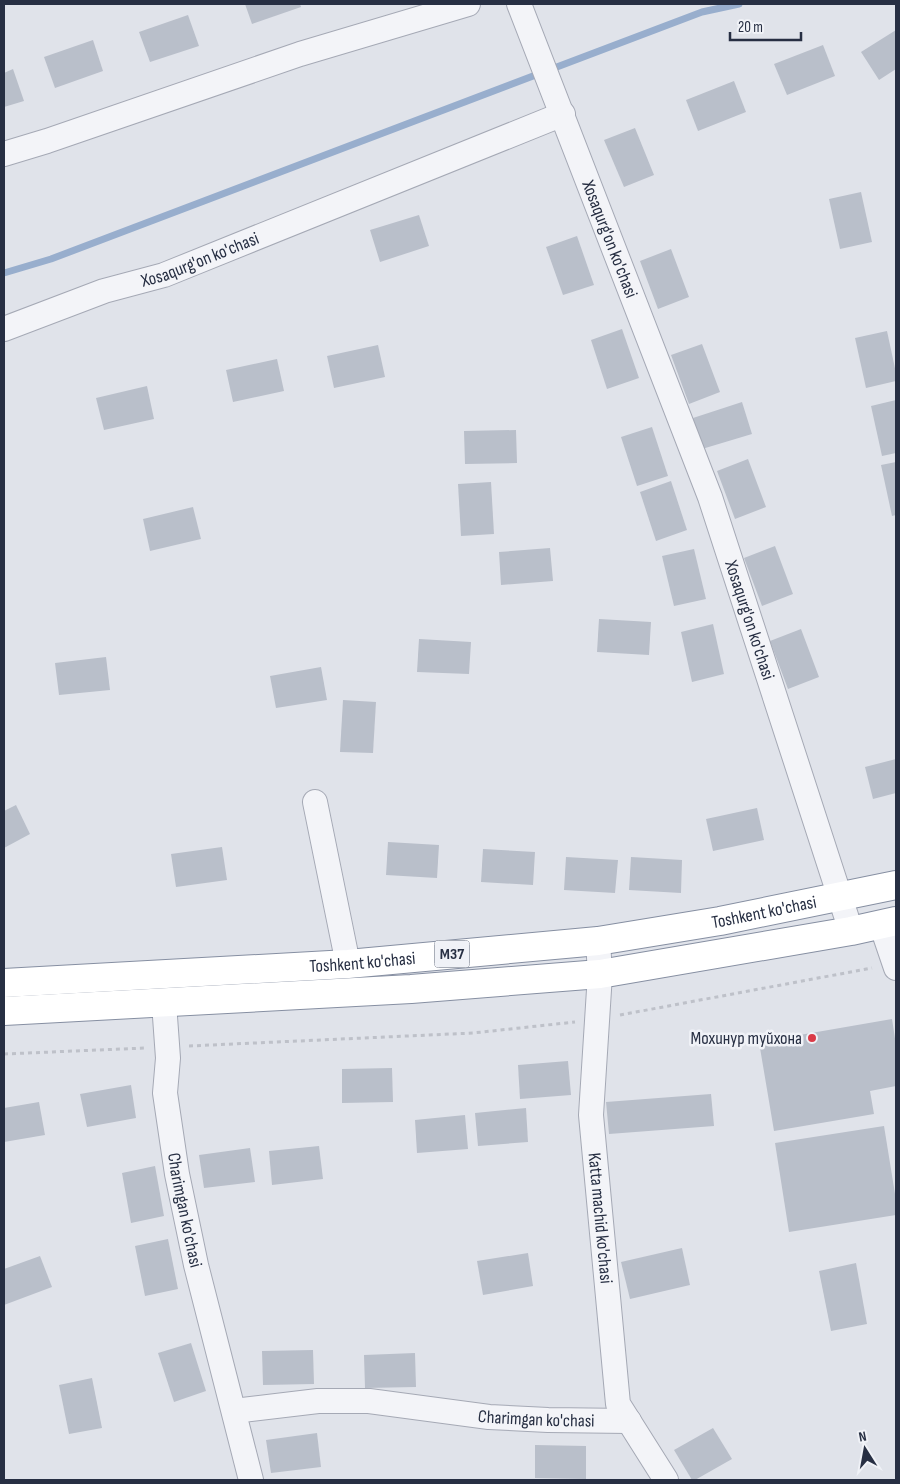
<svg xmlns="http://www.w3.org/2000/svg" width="900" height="1484" font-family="'Sofia Sans Condensed',sans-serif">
	<rect width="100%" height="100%" fill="#e0e3ea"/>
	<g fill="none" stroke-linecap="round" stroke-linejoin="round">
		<path stroke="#98aecd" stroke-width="7" d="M 4,273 L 51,259 L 702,12 L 739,4"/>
	</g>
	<g fill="#b9bfca">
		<path d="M 245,4 L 300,4 L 301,7 L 252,24 Z"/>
		<path d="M 188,15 L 199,46 L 150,62 L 139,32 Z"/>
		<path d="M 896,30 L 896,69 L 879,80 L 861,52 Z"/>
		<path d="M 93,40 L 103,71 L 55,88 L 44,57 Z"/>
		<path d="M 823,45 L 835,76 L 787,95 L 774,64 Z"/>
		<path d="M 13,69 L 24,101 L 4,107 L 4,73 Z"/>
		<path d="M 734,81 L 746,112 L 698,131 L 686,100 Z"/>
		<path d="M 635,128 L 654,175 L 624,187 L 604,140 Z"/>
		<path d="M 861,192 L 872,242 L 840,249 L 829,199 Z"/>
		<path d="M 419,215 L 429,246 L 380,262 L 370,230 Z"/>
		<path d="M 577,236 L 594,285 L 563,295 L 546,247 Z"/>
		<path d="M 671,249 L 689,297 L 658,309 L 640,261 Z"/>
		<path d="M 622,329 L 639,378 L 607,389 L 591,340 Z"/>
		<path d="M 887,331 L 896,373 L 896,381 L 866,388 L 855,338 Z"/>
		<path d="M 702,344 L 720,392 L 689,404 L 671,355 Z"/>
		<path d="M 378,345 L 385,377 L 334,388 L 327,356 Z"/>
		<path d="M 277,359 L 284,391 L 233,402 L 226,370 Z"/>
		<path d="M 147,386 L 154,419 L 104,430 L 96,398 Z"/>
		<path d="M 896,400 L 896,453 L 882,456 L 871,406 Z"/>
		<path d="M 742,402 L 752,434 L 702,449 L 693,418 Z"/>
		<path d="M 652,427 L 668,476 L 637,486 L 621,437 Z"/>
		<path d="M 516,430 L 517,463 L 465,464 L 464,431 Z"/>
		<path d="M 748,459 L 766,507 L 735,519 L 717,471 Z"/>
		<path d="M 896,462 L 896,515 L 892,516 L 881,465 Z"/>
		<path d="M 671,481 L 687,530 L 656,541 L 640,492 Z"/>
		<path d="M 491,482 L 494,534 L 461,536 L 458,484 Z"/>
		<path d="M 193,507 L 201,539 L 150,551 L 143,519 Z"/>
		<path d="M 775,546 L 793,594 L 762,606 L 744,558 Z"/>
		<path d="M 550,548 L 553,581 L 501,585 L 499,552 Z"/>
		<path d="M 694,549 L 706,599 L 674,606 L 662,556 Z"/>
		<path d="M 599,619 L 651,622 L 649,655 L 597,652 Z"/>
		<path d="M 713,624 L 724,674 L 692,682 L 681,632 Z"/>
		<path d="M 801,629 L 819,677 L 788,689 L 770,641 Z"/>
		<path d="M 419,639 L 471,642 L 469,674 L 417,672 Z"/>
		<path d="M 106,657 L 110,690 L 59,695 L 55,663 Z"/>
		<path d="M 321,667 L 327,700 L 276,708 L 270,676 Z"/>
		<path d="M 343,700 L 376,702 L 373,753 L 340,752 Z"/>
		<path d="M 896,759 L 896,793 L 873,799 L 865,767 Z"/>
		<path d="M 16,805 L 30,834 L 4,848 L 4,811 Z"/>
		<path d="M 757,808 L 764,840 L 713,851 L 706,819 Z"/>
		<path d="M 388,842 L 439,845 L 437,878 L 386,875 Z"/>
		<path d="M 222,847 L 227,880 L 176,887 L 171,854 Z"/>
		<path d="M 483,849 L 535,852 L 533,885 L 481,882 Z"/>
		<path d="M 566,857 L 618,860 L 615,893 L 564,890 Z"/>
		<path d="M 631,857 L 682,860 L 681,893 L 629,890 Z"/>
		<path d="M 892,1019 L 896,1045 L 896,1086 L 870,1091 L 874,1114 L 774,1131 L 759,1042 Z"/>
		<path d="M 568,1061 L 571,1095 L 520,1099 L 518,1065 Z"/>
		<path d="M 392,1068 L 393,1102 L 342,1103 L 342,1069 Z"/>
		<path d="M 131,1085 L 136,1118 L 87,1127 L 80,1094 Z"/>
		<path d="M 711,1094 L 714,1126 L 609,1134 L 606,1102 Z"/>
		<path d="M 39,1102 L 45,1135 L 4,1142 L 4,1108 Z"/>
		<path d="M 526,1108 L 528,1142 L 478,1146 L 475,1113 Z"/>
		<path d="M 465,1115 L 468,1149 L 417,1153 L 415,1120 Z"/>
		<path d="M 884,1126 L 896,1200 L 896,1215 L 789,1232 L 775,1143 Z"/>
		<path d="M 319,1146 L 323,1179 L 272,1185 L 269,1151 Z"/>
		<path d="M 250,1148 L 255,1182 L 204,1188 L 199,1155 Z"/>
		<path d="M 155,1166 L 164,1216 L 131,1223 L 122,1173 Z"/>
		<path d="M 168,1239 L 178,1289 L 145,1296 L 135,1246 Z"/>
		<path d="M 682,1248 L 690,1285 L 630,1299 L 621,1262 Z"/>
		<path d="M 528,1253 L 533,1286 L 483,1295 L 477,1261 Z"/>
		<path d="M 40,1256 L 52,1287 L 4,1305 L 4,1269 Z"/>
		<path d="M 856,1263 L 867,1324 L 831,1331 L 819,1271 Z"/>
		<path d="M 191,1343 L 206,1391 L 174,1402 L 158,1353 Z"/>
		<path d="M 313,1350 L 314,1384 L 263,1385 L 262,1351 Z"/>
		<path d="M 415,1353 L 416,1387 L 365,1388 L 364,1355 Z"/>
		<path d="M 92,1378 L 102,1428 L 69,1434 L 59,1385 Z"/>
		<path d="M 713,1428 L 732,1459 L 695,1480 L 692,1480 L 674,1450 Z"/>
		<path d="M 317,1433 L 321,1467 L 271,1473 L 266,1440 Z"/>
		<path d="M 535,1445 L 586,1446 L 586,1479 L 535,1478 Z"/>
	</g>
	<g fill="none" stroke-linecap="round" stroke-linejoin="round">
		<defs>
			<g id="street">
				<path id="s1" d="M 519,4 L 710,497 L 851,931"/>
				<path d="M 4,154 L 47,141 L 300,54 L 468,4"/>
				<path id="s2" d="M 4,329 L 104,291 L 164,275 L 563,114"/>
				<path d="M 315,802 L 348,964"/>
				<path d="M 881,924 L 896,968"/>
				<path id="s3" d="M 598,941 L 600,974 L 591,1115 L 618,1404 L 666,1480"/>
				<path id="s4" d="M 164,1003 L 168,1058 L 165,1093 L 177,1174 L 196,1265 L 251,1480"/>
				<path id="s5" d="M 234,1411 L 318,1401 L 369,1401 L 489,1417 L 548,1420 L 629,1421"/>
			</g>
			<g id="highway">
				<path id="s6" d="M 4,983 L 348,964 L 598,941 L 720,921 L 896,885"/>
				<path d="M 4,1011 L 411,989 L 600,974 L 851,931 L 896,921"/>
			</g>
		</defs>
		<use href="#street" stroke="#a5a9b5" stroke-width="26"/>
		<use href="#highway" stroke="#868fa2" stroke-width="30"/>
		<g stroke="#bec1c9" stroke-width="3" stroke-dasharray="4 4" stroke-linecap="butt">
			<path d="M 620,1015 L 872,968"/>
			<path d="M 189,1046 L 473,1033 L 575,1022"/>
			<path d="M 4,1054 L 145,1048"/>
		</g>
		<use href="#street" stroke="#f3f4f8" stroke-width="24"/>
		<use href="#highway" stroke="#fff" stroke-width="28"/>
	</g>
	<circle fill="#da3a47" stroke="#f0f2f7" stroke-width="2" cx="812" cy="1038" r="5"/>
	<g text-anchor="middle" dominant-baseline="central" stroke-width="5" stroke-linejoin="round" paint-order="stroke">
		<rect fill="#f0f2f7" stroke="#636a79" stroke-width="1" x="434.5" y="940.5" width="35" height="27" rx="4"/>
		<g font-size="16" font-weight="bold" fill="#272f43">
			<text x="452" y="954">M37</text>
		</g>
		<g font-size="18" fill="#272f43" stroke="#f0f2f7">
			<text stroke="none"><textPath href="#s1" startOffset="252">Xosaqurg'on ko'chasi</textPath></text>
			<text stroke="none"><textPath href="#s2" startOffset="208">Xosaqurg'on ko'chasi</textPath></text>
			<text stroke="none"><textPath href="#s1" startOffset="658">Xosaqurg'on ko'chasi</textPath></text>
			<text stroke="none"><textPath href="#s6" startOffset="764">Toshkent ko'chasi</textPath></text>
			<text stroke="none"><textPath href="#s6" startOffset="359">Toshkent ko'chasi</textPath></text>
			<text stroke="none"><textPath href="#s4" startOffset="209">Charimgan ko'chasi</textPath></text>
			<text stroke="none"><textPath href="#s3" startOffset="278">Katta machid ko'chasi</textPath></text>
			<text stroke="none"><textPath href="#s5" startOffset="304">Charimgan ko'chasi</textPath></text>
		</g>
		<g font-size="18" fill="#272f43" stroke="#f0f2f7" text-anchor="end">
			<text x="802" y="1038">Мохинур туйхона</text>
		</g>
	</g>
	<rect width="900" height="1484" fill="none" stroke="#272f43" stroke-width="10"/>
	<g transform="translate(865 1449) rotate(349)" stroke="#f0f2f7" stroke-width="4" paint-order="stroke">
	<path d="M0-4L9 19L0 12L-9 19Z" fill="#272f43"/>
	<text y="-8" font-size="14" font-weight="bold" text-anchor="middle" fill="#272f43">N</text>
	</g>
	<path d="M730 32v8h71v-8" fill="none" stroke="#272f43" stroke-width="2.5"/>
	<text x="738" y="32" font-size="15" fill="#272f43" stroke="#f0f2f7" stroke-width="4" paint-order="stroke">20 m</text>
</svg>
